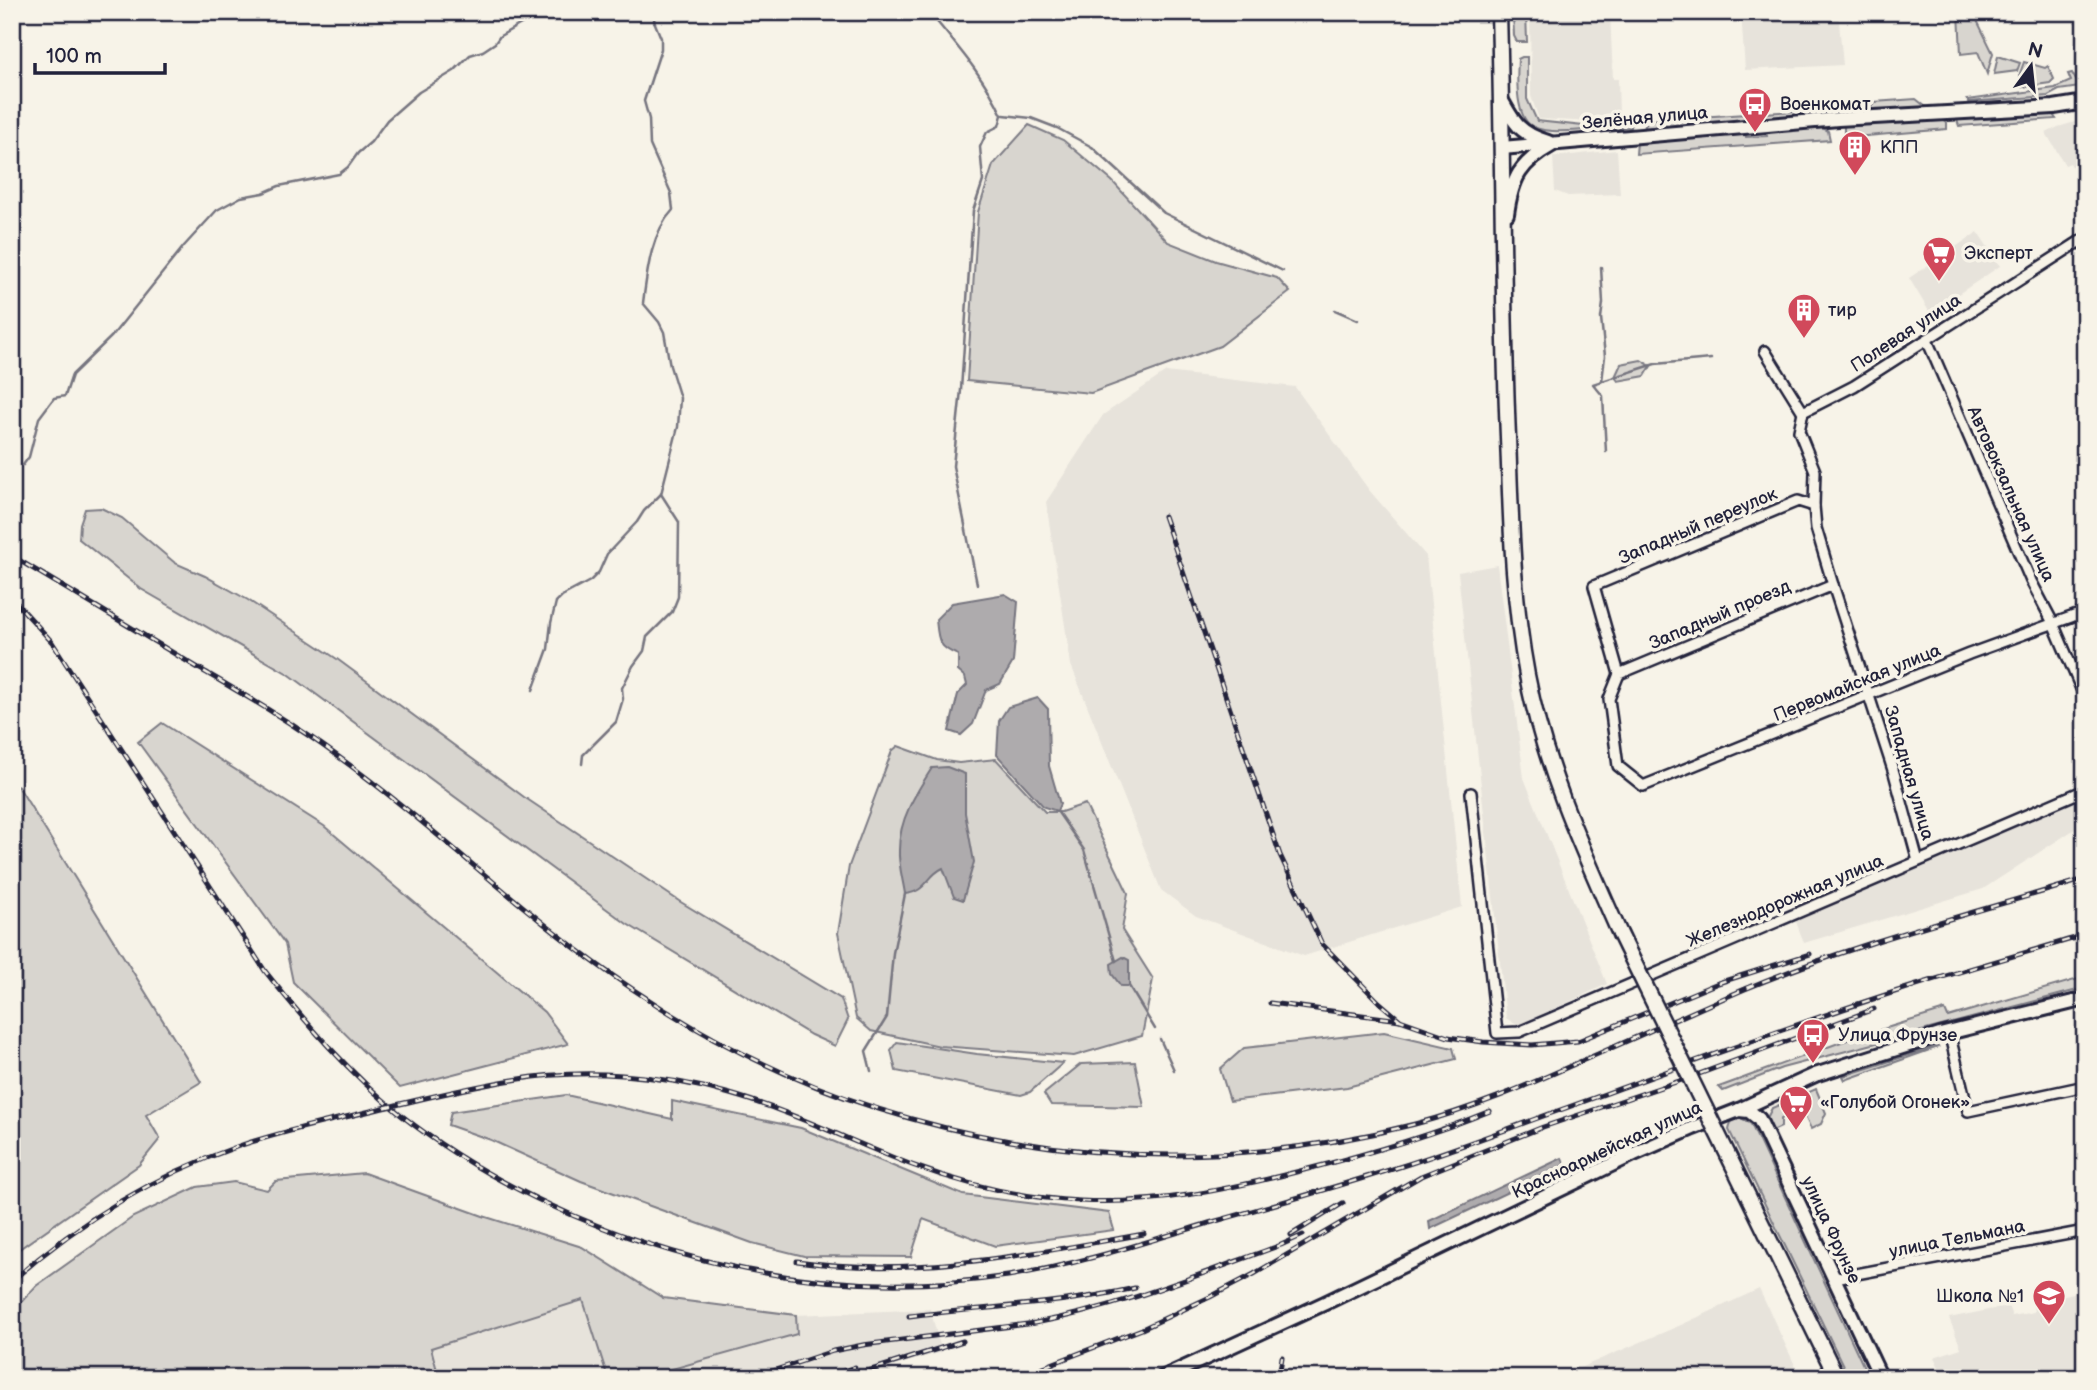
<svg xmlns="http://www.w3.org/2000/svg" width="2097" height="1390" font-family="'Balsamiq Sans',sans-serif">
	<rect width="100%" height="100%" fill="#f7f3e8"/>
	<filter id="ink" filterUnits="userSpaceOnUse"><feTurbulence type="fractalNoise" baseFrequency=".0143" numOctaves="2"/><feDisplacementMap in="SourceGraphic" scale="14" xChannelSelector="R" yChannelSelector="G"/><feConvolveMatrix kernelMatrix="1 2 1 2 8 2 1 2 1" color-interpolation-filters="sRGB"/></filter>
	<g filter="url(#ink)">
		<g fill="#e7e3db">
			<path d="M 1530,12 L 1610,12 L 1613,79 L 1618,79 L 1619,116 L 1593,117 L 1592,122 L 1539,119 L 1531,96 Z"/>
			<path d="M 1741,12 L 1838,12 L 1843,65 L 1745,70 Z"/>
			<path d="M 2085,119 L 2085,190 L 2070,163 L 2065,165 L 2046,133 L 2058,127 Z"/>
			<path d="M 1617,150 L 1620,194 L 1568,196 L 1555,191 L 1553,157 Z"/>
			<path d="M 1978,232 L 2000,266 L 1930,313 L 1909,278 Z"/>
			<path d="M 1166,372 L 1295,387 L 1369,490 L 1426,556 L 1462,907 L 1304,956 L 1196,916 L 1161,890 L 1071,665 L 1046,502 L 1103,415 Z"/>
			<path d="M 1497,565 L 1524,778 L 1607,984 L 1518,1026 L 1506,1018 L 1458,572 Z"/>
			<path d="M 2080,797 L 2082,801 L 2085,801 L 2085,846 L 2082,844 L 2075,829 L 1983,889 L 1804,943 L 1795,919 L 1799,917 Z"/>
			<path d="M 1759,1289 L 1801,1378 L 1556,1378 L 1681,1325 Z"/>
			<path d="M 2085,1290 L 2085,1378 L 1944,1378 L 1934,1357 L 1961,1348 L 1949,1318 L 2008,1306 L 2012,1316 L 2034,1312 L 2033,1303 Z"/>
			<path d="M 584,1300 L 608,1378 L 439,1378 L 431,1348 Z"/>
			<path d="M 930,1309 L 942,1352 L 890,1367 L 893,1378 L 640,1378 L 796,1334 L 796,1315 Z"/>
		</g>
		<g fill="#d8d5cf" stroke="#7d7c85" stroke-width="2">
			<path d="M 1513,12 L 1526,12 L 1527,42 L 1517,42 L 1514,36 Z"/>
			<path d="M 1959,12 L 1973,12 L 1993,53 L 1987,74 L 1978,52 L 1961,54 Z"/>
			<path d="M 1998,56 L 2020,63 L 2017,71 L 1994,74 Z"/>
			<path d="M 1522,57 L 1527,57 L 1527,99 L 1537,121 L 1583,126 L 1584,130 C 1569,131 1540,134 1529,124 C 1515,111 1517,76 1518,59 Z"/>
			<path d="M 2024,62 L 2045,68 L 2048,66 L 2054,79 L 2050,83 L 2022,87 L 2020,73 Z"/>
			<path d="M 2072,73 L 2080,87 L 2059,90 L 2048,96 L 1969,102 L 1967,100 L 2055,88 L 2071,81 L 2068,74 Z"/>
			<path d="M 1916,99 L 1926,107 L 1868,112 L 1874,102 Z"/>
			<path d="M 1829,109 L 1832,113 L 1644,128 L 1648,120 Z"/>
			<path d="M 2051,112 L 2056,119 L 1959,126 L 1956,117 Z"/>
			<path d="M 1940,118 L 1947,123 L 1947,129 L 1844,138 L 1844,126 Z"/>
			<path d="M 1632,121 L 1631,127 L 1598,130 L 1596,124 Z"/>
			<path d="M 1029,125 L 1063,140 L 1112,181 L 1168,242 L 1216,261 L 1277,278 L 1290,292 L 1220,346 L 1091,393 L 967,381 L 978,212 L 993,165 Z"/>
			<path d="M 1819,126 L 1828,131 L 1830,140 L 1636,154 L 1637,142 L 1745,131 L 1746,137 L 1767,136 L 1766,130 Z"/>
			<path d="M 1641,360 L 1651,366 L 1645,376 L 1618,381 L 1615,377 L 1621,364 Z"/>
			<path d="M 101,508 L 122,518 L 175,563 L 205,576 L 248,600 L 337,659 L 524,797 L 679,901 L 841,999 L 848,1020 L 835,1046 L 811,1035 L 627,924 L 290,675 L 141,589 L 79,539 L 80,524 L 85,509 Z"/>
			<path d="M 162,723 L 324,826 L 544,1012 L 568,1044 L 400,1088 L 293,982 L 285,944 L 138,742 Z"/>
			<path d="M 898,746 L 937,760 L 959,763 L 996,759 L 1045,812 L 1061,812 L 1085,804 L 1128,893 L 1122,930 L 1153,979 L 1142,1036 L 1074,1056 L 940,1046 L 871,1031 L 856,1018 L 838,933 L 849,866 L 892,751 Z"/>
			<path d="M 18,786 L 201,1082 L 146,1115 L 160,1139 L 139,1165 L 12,1254 L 12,792 Z"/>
			<path d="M 2085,977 L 2085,988 L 1782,1068 L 1723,1091 L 1719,1087 L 1844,1041 L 1945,1010 L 1948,1017 Z"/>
			<path d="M 1384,1032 L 1453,1048 L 1456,1059 L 1347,1087 L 1230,1101 L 1220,1069 L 1244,1048 Z"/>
			<path d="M 897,1042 L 977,1054 L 1063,1063 L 1030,1092 L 1021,1095 L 896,1071 L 891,1050 Z"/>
			<path d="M 1937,1046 L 1938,1047 L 1845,1080 L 1843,1076 Z"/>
			<path d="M 1135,1062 L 1144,1107 L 1051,1105 L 1044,1094 L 1081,1064 Z"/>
			<path d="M 1816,1089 L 1826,1113 L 1821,1124 L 1811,1129 L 1801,1108 L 1781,1119 L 1781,1127 L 1768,1133 L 1763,1119 L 1768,1116 L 1772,1108 Z"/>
			<path d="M 566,1095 L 672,1119 L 672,1101 L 801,1128 L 963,1195 L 1109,1213 L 1114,1230 L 995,1246 L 923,1219 L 911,1257 L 804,1256 L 752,1243 L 581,1181 L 491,1140 L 448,1125 L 451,1112 Z"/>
			<path d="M 1741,1118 L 1751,1124 L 1869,1378 L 1849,1378 L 1729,1130 L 1731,1122 Z"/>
			<path d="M 364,1173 L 483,1216 L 582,1247 L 663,1298 L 796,1315 L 797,1334 L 640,1378 L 608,1378 L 583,1300 L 431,1348 L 439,1378 L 12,1378 L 12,1312 L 36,1286 L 133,1217 L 197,1187 L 234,1182 L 267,1190 L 276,1181 Z"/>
		</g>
		<g fill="#aeabad" stroke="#76747f" stroke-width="2">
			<path d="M 1005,594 L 1018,602 L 1013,662 L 1000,684 L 986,690 L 973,724 L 961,735 L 949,731 L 958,694 L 967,685 L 965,677 L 958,671 L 958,655 C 937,647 938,639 936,619 L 952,603 Z"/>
			<path d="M 1038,698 L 1048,709 L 1049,766 L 1060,804 L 1057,811 L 1044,807 L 997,755 L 999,721 L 1008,707 Z"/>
			<path d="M 947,767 L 965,774 L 965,813 L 974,862 L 963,900 L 954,897 L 943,868 C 926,876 927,892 905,894 C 903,880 898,864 899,850 C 899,819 916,793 932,768 Z"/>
			<path d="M 1123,957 L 1129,960 L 1129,986 L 1121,986 L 1112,974 L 1111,964 Z"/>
			<path d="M 1562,1158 L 1565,1165 L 1430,1229 L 1429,1221 Z"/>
		</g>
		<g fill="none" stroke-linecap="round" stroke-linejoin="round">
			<g stroke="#76747f" stroke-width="2.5">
				<path d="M 929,12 C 956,45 984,76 1002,115 L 999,126 L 987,132 L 980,147 L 983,181 L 973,211 L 961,390 L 953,466 L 977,584"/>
				<path d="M 1004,115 L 1031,118 L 1057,128 L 1092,147 L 1164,213 L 1283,271"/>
				<path d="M 1601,267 L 1603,303 L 1601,318 L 1605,356 L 1602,381"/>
				<path d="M 1335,310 L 1358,320"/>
				<path d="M 1606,452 L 1603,396 L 1593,384 L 1655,364 L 1711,359"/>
				<path d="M 23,465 L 29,457 L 39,418 L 54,398 L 65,396 L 72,375 L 112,336 L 184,246 L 217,210 L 241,197 L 263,193 L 279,186 L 339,174 L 348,167 L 358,153 L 371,142 L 387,120 L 419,92 L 454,71 L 470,55 L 483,51 L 495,43 L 500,36 L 542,12"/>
				<path d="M 533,690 L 548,649 L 551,623 L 556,602 L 562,596 L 590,581 L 599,572 L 607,554 L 637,522 L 644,511 L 661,494 L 678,427 L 680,398 L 670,366 L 664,332 L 659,322 L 643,303 C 647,272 651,233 673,210 L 671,193 L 650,145 L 649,119 L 644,101 L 661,49 L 661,38 L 654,21 L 655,12"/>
				<path d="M 582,764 L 583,755 L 616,722 L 623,699 L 622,688 L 633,666 L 644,651 L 647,637 L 672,612 L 678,597 L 679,522 L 661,494"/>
				<path d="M 1057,811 L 1084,850 L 1116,961"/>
				<path d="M 1129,986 L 1155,1029"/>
				<path d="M 1160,1039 L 1174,1070"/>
				<path d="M 871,1071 L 866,1051 L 887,1017 L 893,953 L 905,894"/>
			</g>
			<defs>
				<g id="minor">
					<path d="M 1927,340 L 2031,581 L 2053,623 L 2085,698"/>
					<path d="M 1765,351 L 1803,412 L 1854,386 L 2085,238"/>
					<path d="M 1803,412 L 1799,431 L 1815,471 L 1814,506 L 1816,528 L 1833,585 L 1894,773 L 1918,861"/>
					<path d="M 1814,506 L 1798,501 L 1594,586 L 1619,674 L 1609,699 L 1618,766 L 1643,786 L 1969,654 L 2085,612"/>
					<path d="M 1619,674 L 1833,585"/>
					<path d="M 1471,793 L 1497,1033 L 1519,1032 L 2085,790"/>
					<path d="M 1949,1032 L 1968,1111 L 2085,1086"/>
					<path d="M 1835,1278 L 2085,1231"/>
				</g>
				<g id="secondary">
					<path d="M 1501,99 C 1514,123 1520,134 1548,142"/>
					<path d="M 1502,148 L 1838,119 L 2054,107 L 2085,102"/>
					<path d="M 1507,214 C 1512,178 1520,163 1552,145"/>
					<path d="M 1739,1110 L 1749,1111 L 1759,1119 L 1881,1378"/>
					<path d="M 1162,1378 L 1325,1303 L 1634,1154 L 1693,1128 L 1739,1110 L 1815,1075 L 1940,1035 L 2085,999"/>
				</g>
				<path id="trunk" d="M 1499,12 C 1503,154 1502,295 1508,437 C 1511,516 1512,596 1527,675 C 1544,766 1582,849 1620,934"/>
			</defs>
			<use href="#minor" stroke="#22223b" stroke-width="14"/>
			<use href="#secondary" stroke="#22223b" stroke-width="18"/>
			<use href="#trunk" stroke="#22223b" stroke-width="19"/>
			<use href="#minor" stroke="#f7f3e8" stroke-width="9"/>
			<use href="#secondary" stroke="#f7f3e8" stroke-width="12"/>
			<use href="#trunk" stroke="#f7f3e8" stroke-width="14"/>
			<defs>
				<g id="rail">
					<path d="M 1164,516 L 1280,855 L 1322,944 L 1379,1002 L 1400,1020"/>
					<path d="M 12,556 C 75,594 137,631 200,669 C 246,696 293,723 336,755 C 439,829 528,920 634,990 C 864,1145 1147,1193 1415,1124 C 1472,1109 1524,1087 1577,1063 C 1633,1039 1689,1013 1745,989 C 1855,943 1971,914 2085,879"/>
					<path d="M 12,598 L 52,642 L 265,971 C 306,1023 349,1073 401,1115 C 453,1156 512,1189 572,1215 C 711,1275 857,1298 1008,1276 C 1076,1265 1143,1243 1209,1223 C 1273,1205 1336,1187 1399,1167 C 1450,1151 1499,1132 1549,1114 C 1667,1072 1784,1027 1904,989 C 1964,970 2025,953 2085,935"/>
					<path d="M 1270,1003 L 1400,1020 L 1448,1037 L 1483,1042 L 1532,1045 L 1578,1041 L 1718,983 L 1810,954"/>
					<path d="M 1291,1235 L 1343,1203"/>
					<path d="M 797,1261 C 914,1278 1029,1254 1144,1234"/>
					<path d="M 12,1281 C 78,1222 156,1175 239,1146 C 286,1130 335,1120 383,1108 C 426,1098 469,1087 513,1080 C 584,1068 661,1074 730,1094 C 793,1112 852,1142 912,1165 C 966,1185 1023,1198 1080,1201 C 1157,1205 1230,1189 1304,1170 C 1367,1154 1429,1136 1490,1111"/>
					<path d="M 909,1316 C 985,1307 1060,1305 1135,1288"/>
					<path d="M 751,1378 L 833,1351 L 863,1345 L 1035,1323 C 1120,1307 1200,1274 1281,1245 L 1303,1235"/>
					<path d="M 822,1378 L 855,1367"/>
					<path d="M 846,1378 L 963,1341"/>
					<path d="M 1015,1378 L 1142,1329 L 1210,1297 L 1254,1274 L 1421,1176 L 1543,1127 L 1691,1077 L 1874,1009"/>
					<path d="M 1279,1378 L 1282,1357"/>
				</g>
			</defs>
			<use href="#rail" stroke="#22223b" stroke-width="5"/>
			<use href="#rail" stroke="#f7f3e8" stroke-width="2.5" stroke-dasharray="8" stroke-linecap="butt"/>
			<defs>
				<path id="trunk-bridge" d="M 1620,934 L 1837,1378"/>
			</defs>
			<use href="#trunk-bridge" stroke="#22223b" stroke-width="19" stroke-linecap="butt"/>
			<use href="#trunk-bridge" stroke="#f7f3e8" stroke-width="14"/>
		</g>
	</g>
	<defs>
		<symbol id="bus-pin" viewBox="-11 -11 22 30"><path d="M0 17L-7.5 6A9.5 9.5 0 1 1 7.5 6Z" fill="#d1495b" stroke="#f7f3e8"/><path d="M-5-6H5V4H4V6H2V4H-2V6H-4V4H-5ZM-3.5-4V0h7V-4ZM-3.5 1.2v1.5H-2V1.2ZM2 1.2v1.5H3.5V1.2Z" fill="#fff"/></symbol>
		<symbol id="building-pin" viewBox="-11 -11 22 30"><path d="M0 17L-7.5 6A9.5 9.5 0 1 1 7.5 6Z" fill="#d1495b" stroke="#f7f3e8"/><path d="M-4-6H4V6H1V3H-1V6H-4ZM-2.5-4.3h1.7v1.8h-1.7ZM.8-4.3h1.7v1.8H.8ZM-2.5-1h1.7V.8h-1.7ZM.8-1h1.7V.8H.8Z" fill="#fff"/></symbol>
		<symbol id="supermarket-pin" viewBox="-11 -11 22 30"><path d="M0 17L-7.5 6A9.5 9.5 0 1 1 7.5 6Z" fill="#d1495b" stroke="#f7f3e8"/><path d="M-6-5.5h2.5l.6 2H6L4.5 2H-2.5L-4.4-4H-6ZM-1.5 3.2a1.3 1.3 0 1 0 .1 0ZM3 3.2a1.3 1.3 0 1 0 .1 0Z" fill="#fff"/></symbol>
		<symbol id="school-pin" viewBox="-11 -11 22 30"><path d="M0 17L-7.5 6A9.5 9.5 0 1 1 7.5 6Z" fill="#d1495b" stroke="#f7f3e8"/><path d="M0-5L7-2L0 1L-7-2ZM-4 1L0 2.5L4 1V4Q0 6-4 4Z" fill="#fff"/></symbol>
	</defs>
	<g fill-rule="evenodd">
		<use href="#bus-pin" x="1736" y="85" width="38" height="52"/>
		<use href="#building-pin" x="1836" y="128" width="38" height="52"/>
		<use href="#supermarket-pin" x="1920" y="234" width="38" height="52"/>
		<use href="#building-pin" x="1785" y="291" width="38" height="52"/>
		<use href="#bus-pin" x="1794" y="1016" width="38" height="52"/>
		<use href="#supermarket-pin" x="1777" y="1083" width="38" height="52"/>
		<use href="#school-pin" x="2030" y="1277" width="38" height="52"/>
	</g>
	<g text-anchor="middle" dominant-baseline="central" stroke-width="7" stroke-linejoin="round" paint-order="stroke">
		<g font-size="18" fill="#22223b" stroke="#f7f3e8" text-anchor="start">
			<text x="1780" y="104">Военкомат</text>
			<text x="1880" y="147">КПП</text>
			<text x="1964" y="253">Эксперт</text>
			<text x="1828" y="310">тир</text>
			<text x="1838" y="1035">Улица Фрунзе</text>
			<text x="1820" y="1102">«Голубой Огонек»</text>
			<text x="2024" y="1296" text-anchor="end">Школа №1</text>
		</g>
		<g font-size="18" fill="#22223b" stroke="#f7f3e8">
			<text transform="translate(1645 118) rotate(-5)">Зелёная улица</text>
			<text transform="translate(1906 333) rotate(-33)">Полевая улица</text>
			<text transform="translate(2011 494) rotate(66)">Автовокзальная улица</text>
			<text transform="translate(1698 526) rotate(-23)">Западный переулок</text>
			<text transform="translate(1720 615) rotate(-23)">Западный проезд</text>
			<text transform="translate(1857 683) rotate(-22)">Первомайская улица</text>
			<text transform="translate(1909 773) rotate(74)">Западная улица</text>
			<text transform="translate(1785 901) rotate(-23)">Железнодорожная улица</text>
			<text transform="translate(1607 1150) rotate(-25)">Красноармейская улица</text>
			<text transform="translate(1831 1230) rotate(65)">улица Фрунзе</text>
			<text transform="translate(1957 1239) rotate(-11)">улица Тельмана</text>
		</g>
	</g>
	<rect width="2097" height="1390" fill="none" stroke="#f7f3e8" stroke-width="42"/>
	<rect x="21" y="21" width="2055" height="1348" fill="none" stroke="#22223b" stroke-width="2.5" filter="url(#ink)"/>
	<g transform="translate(2031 66) rotate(15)" stroke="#f7f3e8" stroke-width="5" paint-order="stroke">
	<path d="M0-5L12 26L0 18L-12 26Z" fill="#22223b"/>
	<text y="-10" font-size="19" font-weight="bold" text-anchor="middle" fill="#22223b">N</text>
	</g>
	<path d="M35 63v10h130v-10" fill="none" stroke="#22223b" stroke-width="3.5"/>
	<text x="46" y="63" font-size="21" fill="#22223b" stroke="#f7f3e8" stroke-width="5" paint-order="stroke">100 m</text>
</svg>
